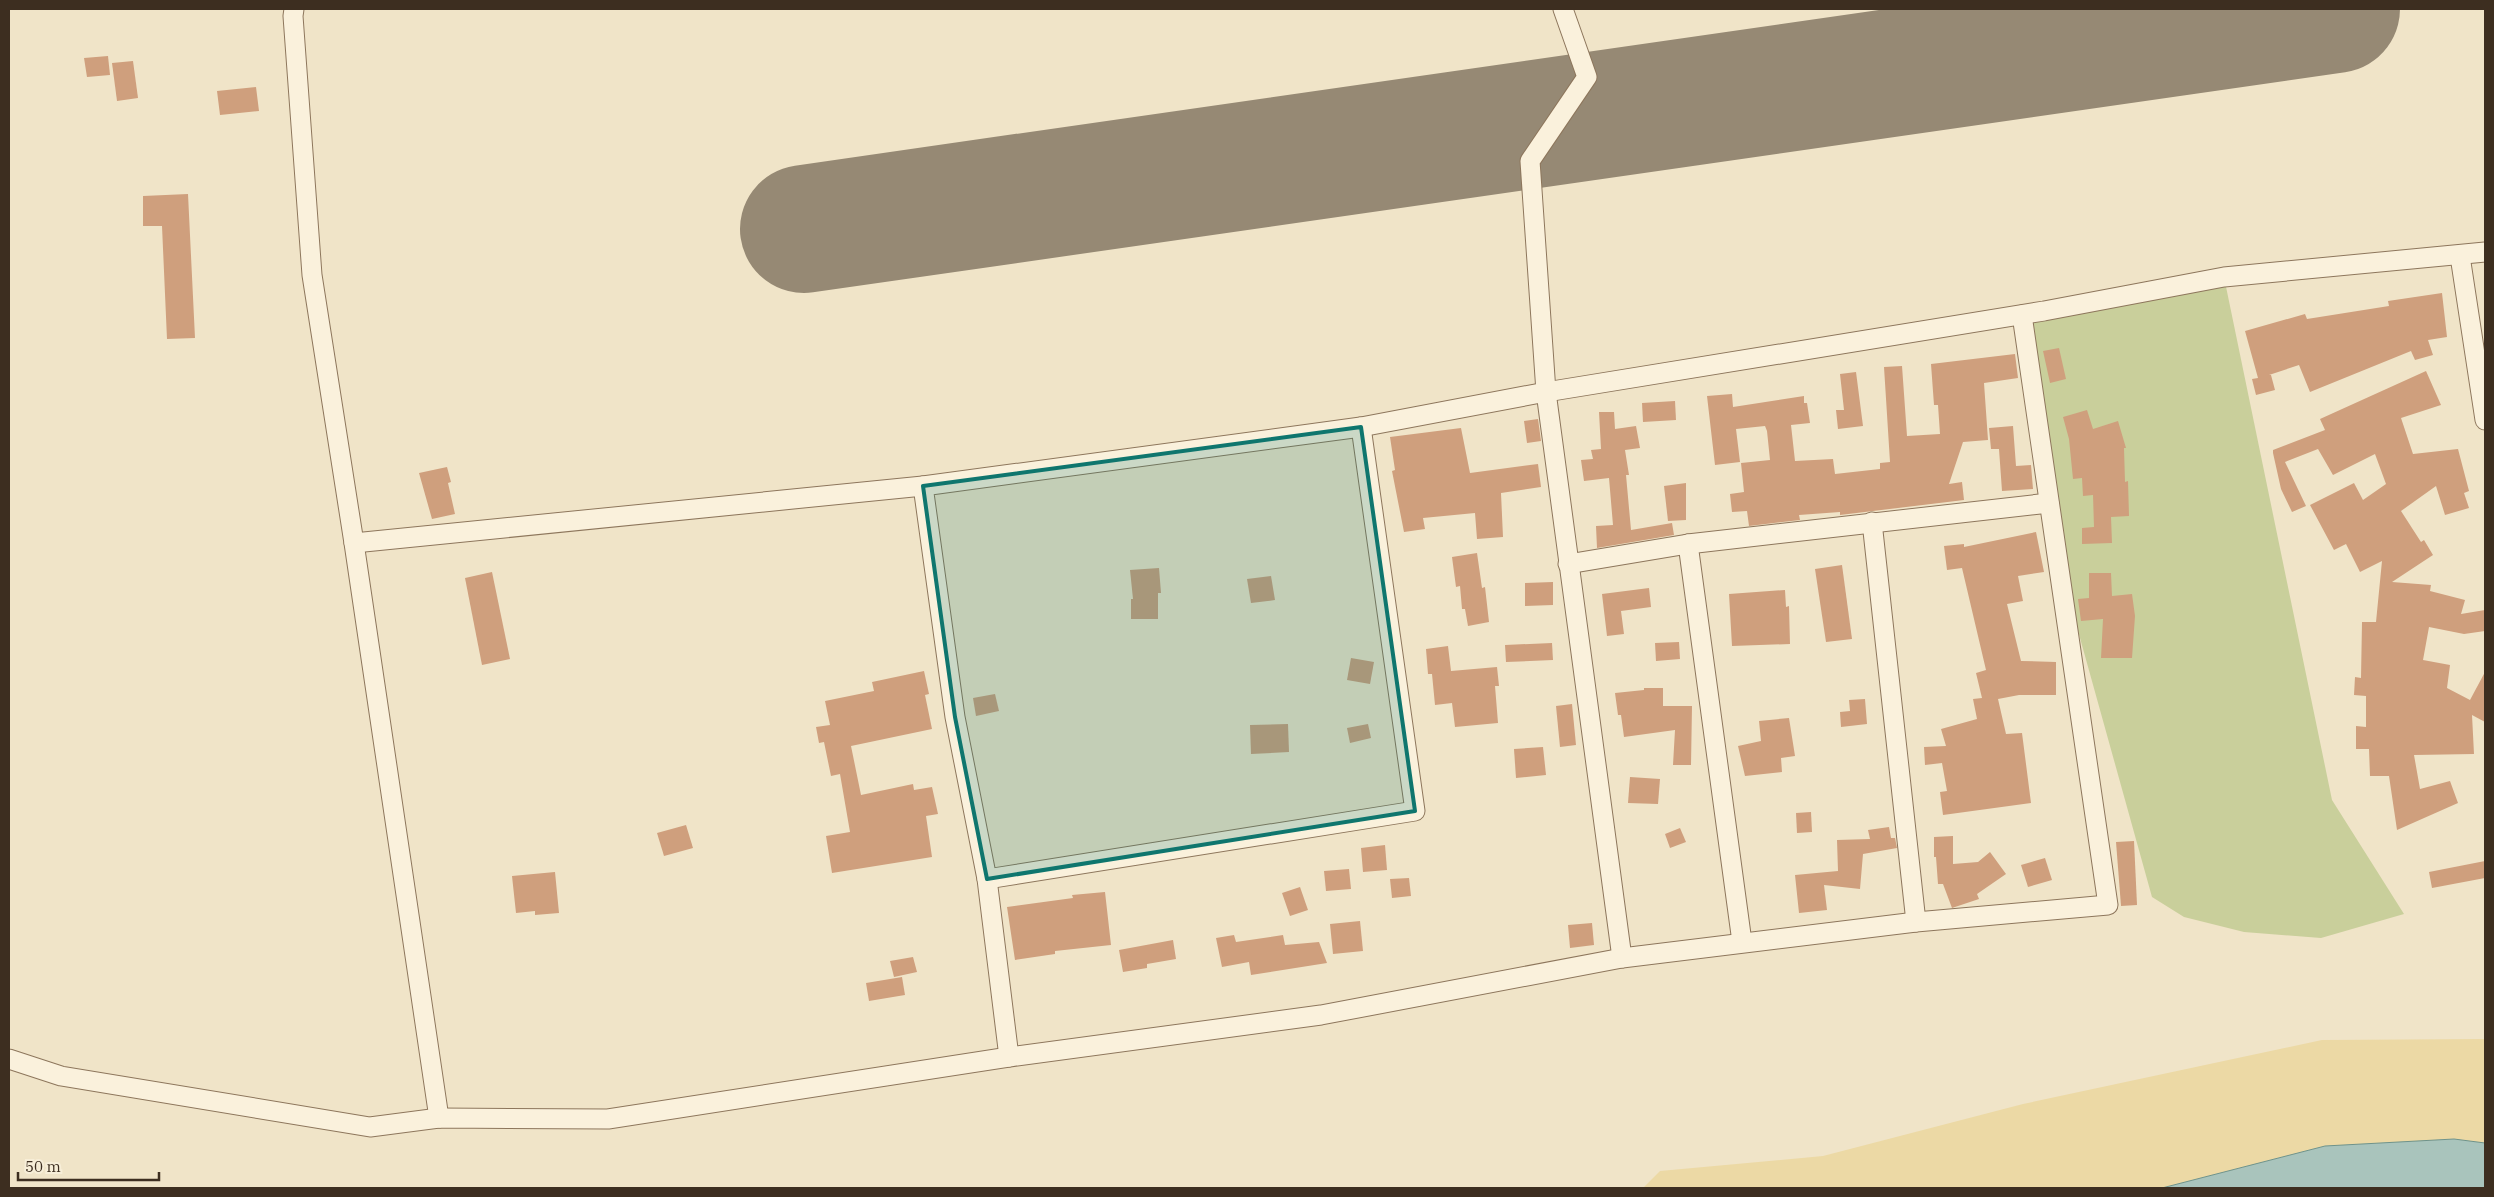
<svg xmlns="http://www.w3.org/2000/svg" width="2494" height="1197" font-family="'IBM Plex Serif',serif">
	<rect width="100%" height="100%" fill="#f0e4c8"/>
	<path fill="#c9cf9b" d="M 2224,277 L 2332,800 L 2404,914 L 2321,938 L 2244,932 L 2184,917 L 2152,897 L 2070,602 L 2029,318 Z"/>
	<path fill="#ecd9a5" d="M 2485,1039 L 2485,1143 L 2454,1139 L 2325,1146 L 2162,1188 L 1643,1188 L 1660,1171 L 1823,1156 L 2023,1104 L 2322,1040 Z"/>
	<path fill="#a9c4bc" stroke="#6f938a" d="M 2454,1139 L 2485,1143 L 2485,1188 L 2162,1188 L 2325,1146 Z"/>
	<g fill="none" stroke-linecap="round" stroke-linejoin="round">
		<path stroke="#968974" stroke-width="128" d="M 804,229 L 2336,9"/>
	</g>
	<g fill="#cf9f7d">
		<path d="M 108,56 L 110,75 L 87,77 L 84,58 Z"/>
		<path d="M 133,61 L 138,98 L 117,101 L 112,63 Z"/>
		<path d="M 256,87 L 259,111 L 220,115 L 217,91 Z"/>
		<path d="M 188,194 L 195,338 L 167,339 L 162,226 L 143,226 L 143,196 Z"/>
		<path d="M 2442,293 L 2447,337 L 2428,340 L 2433,355 L 2415,360 L 2411,351 L 2310,392 L 2299,365 L 2269,375 L 2271,375 L 2275,390 L 2256,395 L 2252,379 L 2258,378 L 2245,331 L 2305,314 L 2307,319 L 2389,306 L 2388,301 Z"/>
		<path d="M 2059,348 L 2066,379 L 2050,383 L 2043,351 Z"/>
		<path d="M 2015,354 L 2018,378 L 1984,383 L 1988,440 L 1963,442 L 1949,484 L 1962,482 L 1964,500 L 1840,515 L 1840,512 L 1799,515 L 1800,520 L 1749,526 L 1747,511 L 1732,512 L 1730,494 L 1744,492 L 1741,463 L 1770,460 L 1767,431 L 1765,426 L 1736,429 L 1740,462 L 1715,465 L 1707,396 L 1732,394 L 1733,407 L 1804,396 L 1804,403 L 1807,403 L 1810,423 L 1791,425 L 1795,461 L 1833,459 L 1835,474 L 1880,469 L 1880,463 L 1890,462 L 1884,367 L 1902,366 L 1907,436 L 1940,434 L 1938,405 L 1934,405 L 1931,364 Z"/>
		<path d="M 2426,371 L 2441,405 L 2401,418 L 2413,454 L 2458,449 L 2469,491 L 2464,493 L 2469,508 L 2445,515 L 2436,486 L 2401,511 L 2421,542 L 2424,540 L 2433,555 L 2392,582 L 2431,585 L 2430,591 L 2465,600 L 2461,614 L 2485,610 L 2485,631 L 2464,634 L 2429,627 L 2423,660 L 2450,665 L 2447,688 L 2470,700 L 2485,672 L 2485,722 L 2472,715 L 2474,754 L 2414,755 L 2420,789 L 2450,781 L 2458,803 L 2397,830 L 2389,776 L 2370,776 L 2369,749 L 2356,749 L 2356,726 L 2366,727 L 2366,696 L 2354,695 L 2355,677 L 2361,678 L 2362,622 L 2376,622 L 2382,561 L 2360,572 L 2346,544 L 2334,550 L 2310,505 L 2354,483 L 2363,500 L 2386,484 L 2375,454 L 2333,475 L 2318,449 L 2285,462 L 2306,506 L 2292,512 L 2281,489 L 2273,453 L 2273,450 L 2325,430 L 2320,419 Z"/>
		<path d="M 1856,372 L 1863,426 L 1838,429 L 1836,410 L 1844,410 L 1840,374 Z"/>
		<path d="M 1675,401 L 1676,420 L 1643,422 L 1642,403 Z"/>
		<path d="M 2087,410 L 2093,429 L 2118,421 L 2126,448 L 2124,448 L 2125,482 L 2128,481 L 2129,516 L 2111,517 L 2112,543 L 2082,544 L 2082,528 L 2094,527 L 2093,495 L 2083,496 L 2082,478 L 2073,479 L 2069,439 L 2063,417 Z"/>
		<path d="M 1599,412 L 1614,412 L 1615,429 L 1636,426 L 1640,448 L 1625,450 L 1629,475 L 1626,475 L 1631,530 L 1672,523 L 1674,535 L 1597,548 L 1596,526 L 1613,525 L 1609,478 L 1584,481 L 1581,460 L 1593,459 L 1591,450 L 1601,449 Z"/>
		<path d="M 1538,419 L 1541,441 L 1527,443 L 1524,421 Z"/>
		<path d="M 2013,426 L 2016,466 L 2031,465 L 2033,489 L 2002,491 L 1999,449 L 1991,449 L 1989,428 Z"/>
		<path d="M 1461,428 L 1470,473 L 1538,464 L 1541,487 L 1501,493 L 1503,537 L 1477,539 L 1475,513 L 1423,518 L 1425,529 L 1404,532 L 1392,471 L 1395,470 L 1390,437 Z"/>
		<path d="M 447,467 L 451,482 L 448,483 L 455,514 L 432,519 L 419,473 Z"/>
		<path d="M 1686,483 L 1686,520 L 1668,521 L 1664,486 Z"/>
		<path d="M 2036,532 L 2044,572 L 2018,576 L 2023,601 L 2007,604 L 2021,661 L 2056,662 L 2056,695 L 2019,695 L 1998,699 L 2006,734 L 2022,733 L 2031,803 L 1943,815 L 1940,792 L 1947,791 L 1942,763 L 1925,765 L 1924,747 L 1946,746 L 1941,729 L 1977,719 L 1973,699 L 1982,698 L 1976,673 L 1986,670 L 1962,568 L 1947,570 L 1944,546 L 1964,544 L 1964,547 Z"/>
		<path d="M 1477,553 L 1482,588 L 1485,587 L 1489,622 L 1468,626 L 1465,609 L 1462,609 L 1460,586 L 1456,587 L 1452,557 Z"/>
		<path d="M 1842,565 L 1852,639 L 1826,642 L 1815,569 Z"/>
		<path d="M 1159,568 L 1161,593 L 1158,593 L 1158,619 L 1131,619 L 1131,599 L 1133,599 L 1130,570 Z"/>
		<path d="M 492,572 L 510,659 L 482,665 L 465,578 Z"/>
		<path d="M 2089,573 L 2111,573 L 2112,596 L 2132,594 L 2135,616 L 2132,658 L 2101,658 L 2103,619 L 2081,621 L 2078,599 L 2089,598 Z"/>
		<path d="M 1271,576 L 1275,600 L 1251,603 L 1247,579 Z"/>
		<path d="M 1553,582 L 1553,605 L 1525,606 L 1525,583 Z"/>
		<path d="M 1649,588 L 1651,607 L 1621,611 L 1624,634 L 1607,636 L 1602,594 Z"/>
		<path d="M 1785,590 L 1786,607 L 1789,606 L 1790,644 L 1732,646 L 1729,594 Z"/>
		<path d="M 1679,642 L 1680,659 L 1656,661 L 1655,643 Z"/>
		<path d="M 1552,643 L 1553,660 L 1506,662 L 1505,645 Z"/>
		<path d="M 1448,646 L 1451,671 L 1497,667 L 1499,686 L 1495,686 L 1498,723 L 1455,727 L 1452,703 L 1435,705 L 1432,674 L 1428,674 L 1426,649 Z"/>
		<path d="M 1351,658 L 1374,662 L 1370,684 L 1347,680 Z"/>
		<path d="M 924,671 L 929,694 L 925,695 L 932,729 L 851,746 L 861,795 L 913,784 L 914,790 L 932,787 L 938,814 L 926,816 L 932,857 L 832,873 L 826,836 L 850,832 L 840,774 L 831,776 L 824,742 L 819,743 L 816,727 L 830,725 L 825,701 L 874,691 L 872,682 Z"/>
		<path d="M 1644,688 L 1663,688 L 1663,706 L 1692,706 L 1691,765 L 1673,765 L 1675,730 L 1624,737 L 1621,715 L 1618,715 L 1615,693 L 1644,690 Z"/>
		<path d="M 995,694 L 999,711 L 976,716 L 973,698 Z"/>
		<path d="M 1865,699 L 1867,724 L 1841,727 L 1840,712 L 1850,711 L 1849,700 Z"/>
		<path d="M 1572,704 L 1576,745 L 1560,747 L 1556,706 Z"/>
		<path d="M 1789,718 L 1795,756 L 1781,758 L 1782,772 L 1745,776 L 1738,746 L 1761,741 L 1759,721 Z"/>
		<path d="M 1288,724 L 1289,752 L 1251,754 L 1250,725 Z"/>
		<path d="M 1368,724 L 1371,738 L 1350,743 L 1347,728 Z"/>
		<path d="M 1543,747 L 1546,775 L 1516,778 L 1514,749 Z"/>
		<path d="M 1630,777 L 1660,779 L 1658,804 L 1628,803 Z"/>
		<path d="M 1811,812 L 1812,832 L 1797,833 L 1796,813 Z"/>
		<path d="M 686,825 L 693,848 L 664,856 L 657,833 Z"/>
		<path d="M 1889,827 L 1891,838 L 1895,838 L 1897,848 L 1863,854 L 1860,889 L 1824,885 L 1827,910 L 1799,913 L 1795,875 L 1838,871 L 1837,840 L 1870,839 L 1868,830 Z"/>
		<path d="M 1680,828 L 1686,842 L 1670,848 L 1665,834 Z"/>
		<path d="M 1953,836 L 1953,864 L 1978,862 L 1990,852 L 2006,874 L 1977,894 L 1979,899 L 1952,908 L 1943,884 L 1938,884 L 1936,857 L 1934,857 L 1934,837 Z"/>
		<path d="M 2134,841 L 2137,905 L 2121,906 L 2116,842 Z"/>
		<path d="M 1385,845 L 1387,870 L 1363,872 L 1361,848 Z"/>
		<path d="M 2045,858 L 2052,880 L 2028,887 L 2021,865 Z"/>
		<path d="M 2485,861 L 2485,878 L 2432,888 L 2429,872 Z"/>
		<path d="M 1349,869 L 1351,889 L 1326,891 L 1324,871 Z"/>
		<path d="M 555,872 L 559,913 L 535,915 L 535,911 L 516,913 L 512,876 Z"/>
		<path d="M 1409,878 L 1411,896 L 1392,898 L 1390,879 Z"/>
		<path d="M 1300,887 L 1308,910 L 1290,916 L 1282,893 Z"/>
		<path d="M 1105,892 L 1111,945 L 1055,951 L 1055,954 L 1015,960 L 1007,907 L 1073,898 L 1072,895 Z"/>
		<path d="M 1360,921 L 1363,951 L 1333,954 L 1330,924 Z"/>
		<path d="M 1592,923 L 1594,945 L 1570,948 L 1568,925 Z"/>
		<path d="M 1234,935 L 1236,942 L 1283,935 L 1285,945 L 1319,942 L 1327,963 L 1251,975 L 1249,962 L 1222,967 L 1216,938 Z"/>
		<path d="M 1173,940 L 1176,959 L 1147,964 L 1147,968 L 1123,972 L 1119,950 Z"/>
		<path d="M 913,957 L 917,972 L 894,977 L 890,961 Z"/>
		<path d="M 902,977 L 905,995 L 869,1001 L 866,983 Z"/>
	</g>
	<g fill="none" stroke-linecap="round" stroke-linejoin="round">
		<defs>
			<g id="street">
				<path d="M 294,9 L 293,16 L 312,275 L 354,543 L 439,1118"/>
				<path d="M 1563,9 L 1587,77 L 1530,161 L 1546,392 L 1622,958"/>
				<path d="M 2460,256 L 2485,420"/>
				<path d="M 1872,522 L 1916,922"/>
				<path d="M 354,543 L 923,486"/>
				<path d="M 1688,544 L 1742,942"/>
				<path d="M 1568,564 L 1688,544 L 2049,503"/>
				<path d="M 987,879 L 1415,811 L 1361,427"/>
				<path d="M 1009,1057 L 987,879 L 955,717 L 923,486 L 1361,427 L 1546,392 L 2044,311 L 2224,277 L 2485,252"/>
				<path d="M 9,1059 L 61,1076 L 370,1127 L 439,1118 L 608,1119 L 1009,1057 L 1321,1015 L 1622,958 L 1916,922 L 2108,905 L 2022,315"/>
			</g>
		</defs>
		<use href="#street" stroke="#8d765c" stroke-width="21"/>
		<use href="#street" stroke="#faf1dc" stroke-width="19"/>
	</g>
	<path fill="#0f766e" fill-opacity="0.2" stroke="#0f766e" stroke-width="4" stroke-linejoin="round" d="M 1361,427 L 1415,811 L 987,879 L 955,717 L 923,486 Z"/>
	<rect width="2494" height="1197" fill="none" stroke="#3d2e20" stroke-width="20"/>
	<path d="M18 1172v8h141v-8" fill="none" stroke="#3d2e20" stroke-width="2.5"/>
	<text x="25" y="1172" font-size="15" fill="#3d2e20" stroke="#f7eed8" stroke-width="4" paint-order="stroke">50 m</text>
</svg>
